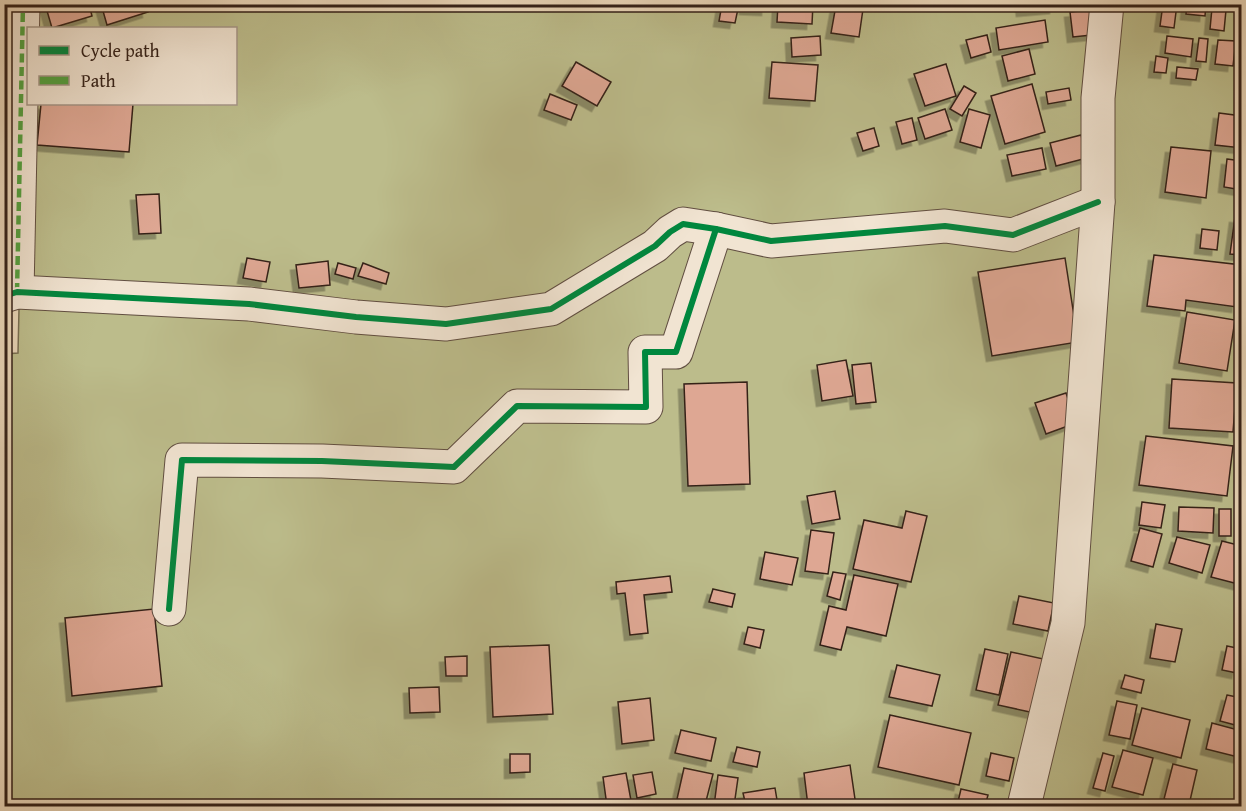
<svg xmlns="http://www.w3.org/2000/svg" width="1246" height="811" font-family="'Gentium Book Plus',serif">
	<defs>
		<filter id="shadow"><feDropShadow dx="-5.5" dy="5.5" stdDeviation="0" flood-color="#0004"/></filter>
	</defs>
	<rect width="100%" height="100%" fill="#e9d6b9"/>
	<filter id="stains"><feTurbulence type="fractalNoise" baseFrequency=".00333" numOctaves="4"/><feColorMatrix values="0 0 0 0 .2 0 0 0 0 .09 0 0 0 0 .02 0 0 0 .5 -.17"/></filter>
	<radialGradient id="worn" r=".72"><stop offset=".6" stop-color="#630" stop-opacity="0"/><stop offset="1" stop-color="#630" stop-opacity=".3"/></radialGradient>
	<path fill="#bcbc8b" stroke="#786e52" stroke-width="1.5" fill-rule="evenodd" d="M 26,5 L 1241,5 L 1241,806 L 5,806 L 4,354 L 18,353 ZM 28,28 L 236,28 L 236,104 L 28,104 Z"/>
	<g fill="#dea793" stroke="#342119" stroke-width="1.5" filter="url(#shadow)">
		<path d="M 45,4 L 89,4 L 92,16 L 52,28 Z"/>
		<path d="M 101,4 L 146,4 L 148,12 L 107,25 Z"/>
		<path d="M 722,4 L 739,4 L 735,23 L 719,21 Z"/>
		<path d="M 745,4 L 767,4 L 767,10 L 745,9 Z"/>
		<path d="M 778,4 L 813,4 L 812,24 L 777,22 Z"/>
		<path d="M 1021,4 L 1055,4 L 1055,8 L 1022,11 Z"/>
		<path d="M 1163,4 L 1177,4 L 1174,28 L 1160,26 Z"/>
		<path d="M 1187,4 L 1206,4 L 1205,16 L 1186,14 Z"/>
		<path d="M 836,5 L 863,9 L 859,37 L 831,33 Z"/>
		<path d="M 1212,8 L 1226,10 L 1224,31 L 1210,29 Z"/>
		<path d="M 1099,9 L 1101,34 L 1073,37 L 1070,12 Z"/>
		<path d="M 1045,20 L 1048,42 L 999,50 L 996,28 Z"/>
		<path d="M 987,35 L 991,52 L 971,58 L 966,40 Z"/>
		<path d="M 820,36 L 821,55 L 792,57 L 791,38 Z"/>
		<path d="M 1167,36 L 1193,39 L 1191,57 L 1165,53 Z"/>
		<path d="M 1199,38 L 1208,39 L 1206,62 L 1196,61 Z"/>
		<path d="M 1218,40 L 1236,41 L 1233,66 L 1215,64 Z"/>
		<path d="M 1029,49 L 1035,74 L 1008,81 L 1002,56 Z"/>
		<path d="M 1156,56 L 1168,58 L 1166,73 L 1154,72 Z"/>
		<path d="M 576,62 L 611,82 L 597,106 L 562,86 Z"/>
		<path d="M 772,62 L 818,65 L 815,101 L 769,98 Z"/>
		<path d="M 946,64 L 956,96 L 925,106 L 914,74 Z"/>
		<path d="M 1177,67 L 1198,69 L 1196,80 L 1176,78 Z"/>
		<path d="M 1032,84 L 1045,132 L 1005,144 L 991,96 Z"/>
		<path d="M 964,86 L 976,93 L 962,116 L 950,109 Z"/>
		<path d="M 1069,88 L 1071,100 L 1048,104 L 1046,92 Z"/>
		<path d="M 550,94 L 577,105 L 571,120 L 544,110 Z"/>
		<path d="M 41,104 L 133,104 L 129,152 L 37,145 Z"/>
		<path d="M 945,109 L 952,130 L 925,139 L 918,118 Z"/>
		<path d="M 969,109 L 990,115 L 981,148 L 960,142 Z"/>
		<path d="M 1219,113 L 1242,116 L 1242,148 L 1215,145 Z"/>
		<path d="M 912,118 L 917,140 L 902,144 L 896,122 Z"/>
		<path d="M 874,128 L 879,146 L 863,151 L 857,133 Z"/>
		<path d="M 1081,135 L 1087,158 L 1056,166 L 1050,143 Z"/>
		<path d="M 1171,147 L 1211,151 L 1206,198 L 1165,192 Z"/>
		<path d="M 1042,148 L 1046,169 L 1012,176 L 1007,155 Z"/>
		<path d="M 1227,159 L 1242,161 L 1242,190 L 1224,187 Z"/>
		<path d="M 159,194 L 161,233 L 139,234 L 136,195 Z"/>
		<path d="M 1235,217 L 1242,218 L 1242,255 L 1230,254 Z"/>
		<path d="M 1202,229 L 1219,231 L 1217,250 L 1200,248 Z"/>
		<path d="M 1154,255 L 1242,265 L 1237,307 L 1186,300 L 1185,311 L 1147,306 Z"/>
		<path d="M 247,258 L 270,262 L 266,282 L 243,278 Z"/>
		<path d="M 1065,258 L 1078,342 L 992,356 L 978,272 Z"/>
		<path d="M 328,261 L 330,285 L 299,288 L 296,265 Z"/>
		<path d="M 338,263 L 356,268 L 353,279 L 335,274 Z"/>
		<path d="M 363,263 L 389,273 L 386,284 L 358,276 Z"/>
		<path d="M 1187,312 L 1235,320 L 1227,371 L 1179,363 Z"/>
		<path d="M 846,360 L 853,396 L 822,401 L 817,365 Z"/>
		<path d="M 871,363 L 876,402 L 856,404 L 852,365 Z"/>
		<path d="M 1172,379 L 1237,383 L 1233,432 L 1169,428 Z"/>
		<path d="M 747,382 L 750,484 L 688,486 L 684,384 Z"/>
		<path d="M 1066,393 L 1076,423 L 1046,434 L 1035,403 Z"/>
		<path d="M 1146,436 L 1233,446 L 1227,496 L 1139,485 Z"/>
		<path d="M 835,491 L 840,519 L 812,524 L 807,496 Z"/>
		<path d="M 1142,502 L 1165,505 L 1161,528 L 1139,525 Z"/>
		<path d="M 1179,507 L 1214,508 L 1213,533 L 1178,531 Z"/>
		<rect x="1219" y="509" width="12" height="27"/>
		<path d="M 906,511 L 927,516 L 911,582 L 853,569 L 864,520 L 902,528 Z"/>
		<path d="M 1140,528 L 1162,534 L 1153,567 L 1131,561 Z"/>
		<path d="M 811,530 L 834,533 L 828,574 L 805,571 Z"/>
		<path d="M 1177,537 L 1210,545 L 1202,573 L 1169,563 Z"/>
		<path d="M 1222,541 L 1242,546 L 1242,585 L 1211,577 Z"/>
		<path d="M 765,552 L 798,558 L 792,585 L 760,579 Z"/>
		<path d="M 833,572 L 846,574 L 840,600 L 827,596 Z"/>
		<path d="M 854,575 L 898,584 L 886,636 L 847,627 L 841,650 L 820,645 L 829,606 L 846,610 Z"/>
		<path d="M 670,576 L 672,592 L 644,595 L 648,633 L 630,635 L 625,593 L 617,594 L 616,582 Z"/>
		<path d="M 713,589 L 735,594 L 732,607 L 709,602 Z"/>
		<path d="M 1019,596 L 1054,603 L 1048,631 L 1013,624 Z"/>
		<path d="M 154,609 L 162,686 L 72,696 L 65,618 Z"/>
		<path d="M 1156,624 L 1182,629 L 1175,662 L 1150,658 Z"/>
		<path d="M 748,627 L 764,630 L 760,648 L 744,644 Z"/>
		<path d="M 549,645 L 553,714 L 493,717 L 490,647 Z"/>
		<path d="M 1227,646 L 1242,649 L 1237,673 L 1222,670 Z"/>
		<path d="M 985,649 L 1008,654 L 999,695 L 976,690 Z"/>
		<path d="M 1011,652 L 1057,662 L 1044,715 L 998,705 Z"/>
		<path d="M 467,656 L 467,676 L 446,676 L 445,657 Z"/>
		<path d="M 897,665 L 940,675 L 932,706 L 889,697 Z"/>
		<path d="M 1125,675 L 1144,680 L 1141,693 L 1121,688 Z"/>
		<path d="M 439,687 L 440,712 L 410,713 L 409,688 Z"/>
		<path d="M 1227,695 L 1242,698 L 1242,715 L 1239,726 L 1220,721 Z"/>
		<path d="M 650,698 L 654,740 L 622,744 L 618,702 Z"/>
		<path d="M 1117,701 L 1137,705 L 1130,739 L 1109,735 Z"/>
		<path d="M 1142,708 L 1190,720 L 1181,758 L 1132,745 Z"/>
		<path d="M 890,715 L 971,733 L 959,785 L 878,767 Z"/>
		<path d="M 1212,723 L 1242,731 L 1242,758 L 1206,749 Z"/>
		<path d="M 681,730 L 716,738 L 711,761 L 675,753 Z"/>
		<path d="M 737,747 L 760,752 L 757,767 L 733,762 Z"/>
		<path d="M 1123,750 L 1153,758 L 1143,795 L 1112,787 Z"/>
		<path d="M 991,753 L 1014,758 L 1009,781 L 986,776 Z"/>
		<path d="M 1103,753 L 1114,756 L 1105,791 L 1093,788 Z"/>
		<path d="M 510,754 L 530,754 L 530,772 L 510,773 Z"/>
		<path d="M 1173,764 L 1197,770 L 1189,805 L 1164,799 Z"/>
		<path d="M 850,765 L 856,806 L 808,806 L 804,773 Z"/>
		<path d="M 684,768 L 713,774 L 705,805 L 677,799 Z"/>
		<path d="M 652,772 L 656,794 L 637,798 L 633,775 Z"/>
		<path d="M 626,773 L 632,806 L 607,806 L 603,777 Z"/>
		<path d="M 718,775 L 738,778 L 734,806 L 714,806 Z"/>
		<path d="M 775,788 L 778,806 L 746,806 L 743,793 Z"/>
		<path d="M 961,789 L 988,795 L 985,806 L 957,806 Z"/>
	</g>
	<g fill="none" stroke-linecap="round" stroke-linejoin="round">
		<defs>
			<g id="minor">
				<path d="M 17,292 L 23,4"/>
				<path d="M 4,296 L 17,292 L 249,304 L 356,317 L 446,324 L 551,309 L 655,246 L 670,232 L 683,224 L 716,229 L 771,241 L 945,226 L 1013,235 L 1098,202"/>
				<path d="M 169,609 L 182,460 L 322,461 L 454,467 L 517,406 L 646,407 L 645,352 L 676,352 L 716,229"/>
				<path d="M 1024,806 L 1068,623 L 1098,202 L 1098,98 L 1107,4"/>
			</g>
		</defs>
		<use href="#minor" stroke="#614e41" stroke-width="35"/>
		<use href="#minor" stroke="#f1e4d2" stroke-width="33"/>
		<path stroke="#53a240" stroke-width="4.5" stroke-dasharray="9 4.5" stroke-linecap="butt" d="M 17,292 L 23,4"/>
		<defs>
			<g id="cycleway">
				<path d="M 4,296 L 17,292 L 249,304 L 356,317 L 446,324 L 551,309 L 655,246 L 670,232 L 683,224 L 716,229 L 771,241 L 945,226 L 1013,235 L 1098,202"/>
				<path d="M 169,609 L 182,460 L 322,461 L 454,467 L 517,406 L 646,407 L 645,352 L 676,352 L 716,229"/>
			</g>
		</defs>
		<use href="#cycleway" stroke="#f1e4d2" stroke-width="10"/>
		<use href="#cycleway" stroke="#00873e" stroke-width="6"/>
	</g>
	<rect width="1246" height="811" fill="none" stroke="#e9d6b9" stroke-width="24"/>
	<rect x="6" y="6" width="1234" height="799" fill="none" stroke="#342119" stroke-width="3"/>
	<rect x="12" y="12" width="1222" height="787" fill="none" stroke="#342119" stroke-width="1.5"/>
	<rect x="27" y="27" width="210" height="78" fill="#f1e4d2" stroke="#a59688" stroke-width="1.5"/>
	<rect x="39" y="46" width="30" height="9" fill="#00873e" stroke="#a59688" stroke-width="1.5"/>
	<text x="81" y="57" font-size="18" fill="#342119">Cycle path</text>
	<rect x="39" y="76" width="30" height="9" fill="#53a240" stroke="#a59688" stroke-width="1.5"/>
	<text x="81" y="87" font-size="18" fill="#342119">Path</text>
	<rect width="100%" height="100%" filter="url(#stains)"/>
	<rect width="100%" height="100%" fill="url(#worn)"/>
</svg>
